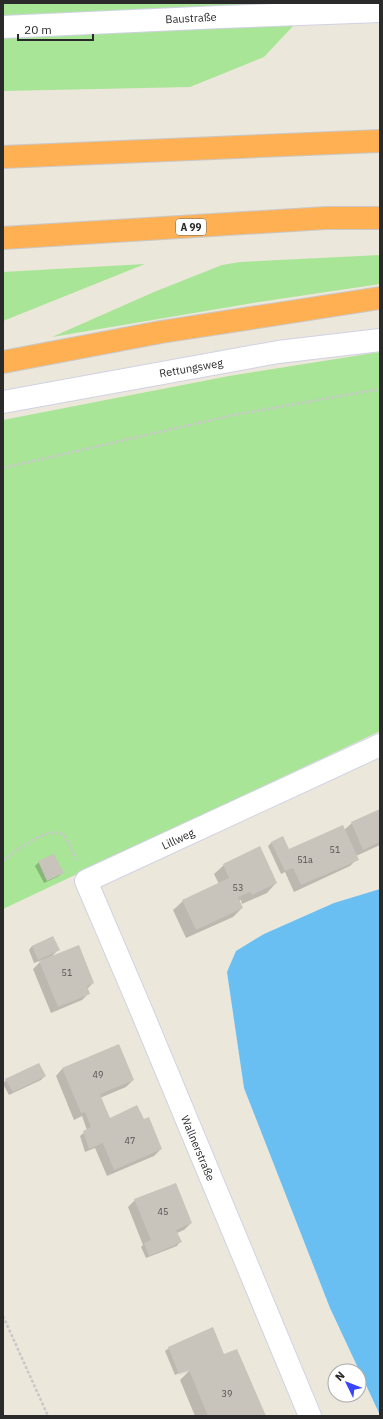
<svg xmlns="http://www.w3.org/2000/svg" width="383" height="1419" font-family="'IBM Plex Sans',sans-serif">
	<rect width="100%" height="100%" fill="#ece7db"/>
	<g fill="#a8e596">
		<path d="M 3,3 L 371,3 L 309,9 L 264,57 L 190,87 L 3,91 Z"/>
		<path d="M 380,255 L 380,284 L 253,303 L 52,337 L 154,292 L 222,265 L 240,262 Z"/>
		<path d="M 145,264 L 3,321 L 3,272 Z"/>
		<path d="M 380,352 L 380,731 L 3,909 L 3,420 L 229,376 Z"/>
	</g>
	<path fill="#6abff2" d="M 380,889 L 380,1415 L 330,1308 L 244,1088 L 227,972 L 236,951 L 264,934 L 334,903 Z"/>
	<g fill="#0003">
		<path d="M 380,810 L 380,845 L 356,856 L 357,859 L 350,866 L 294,892 L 285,872 L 281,874 L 268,846 L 272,842 L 285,852 L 344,830 L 352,823 Z"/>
		<path d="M 39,862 L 62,873 L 59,876 L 44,883 L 35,866 Z"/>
		<path d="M 224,865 L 276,883 L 267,893 L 242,904 L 241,900 L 239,901 L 242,908 L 233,917 L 186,938 L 173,910 L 183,901 L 219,884 L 214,874 Z"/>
		<path d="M 53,937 L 58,950 L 51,957 L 93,983 L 87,989 L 89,993 L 82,1000 L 51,1013 L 33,969 L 42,960 L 34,963 L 29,950 L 32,946 Z"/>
		<path d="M 118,1045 L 133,1080 L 126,1087 L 100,1098 L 110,1119 L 144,1120 L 161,1149 L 154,1156 L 107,1176 L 95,1148 L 85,1152 L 80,1136 L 87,1130 L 82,1116 L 74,1120 L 56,1076 L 62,1069 Z"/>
		<path d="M 45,1076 L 41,1080 L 9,1095 L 3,1084 L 6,1080 Z"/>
		<path d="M 135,1200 L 191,1223 L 184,1230 L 177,1233 L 180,1242 L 177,1246 L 146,1258 L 141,1247 L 143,1245 L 128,1207 Z"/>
		<path d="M 212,1329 L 224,1356 L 236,1350 L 265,1416 L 195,1416 L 180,1380 L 189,1371 L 176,1376 L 220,1357 L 220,1355 L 175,1375 L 165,1351 L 169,1348 Z"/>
	</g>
	<g fill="#c8c3bb">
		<path d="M 380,809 L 380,842 L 363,850 L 351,822 Z"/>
		<path d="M 343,825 L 359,860 L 301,885 L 293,868 L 285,871 L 271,842 L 283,836 L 289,849 Z"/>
		<path d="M 260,846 L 277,883 L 252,895 L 250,892 L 238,897 L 243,908 L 196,930 L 182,900 L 229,878 L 223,864 Z"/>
		<path d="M 54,854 L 64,873 L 47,881 L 38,861 Z"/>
		<path d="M 53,936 L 60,950 L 38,960 L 32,946 Z"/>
		<path d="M 79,945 L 94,983 L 87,986 L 90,994 L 58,1007 L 39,961 Z"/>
		<path d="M 119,1044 L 134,1080 L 100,1094 L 104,1104 L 110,1118 L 137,1105 L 144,1119 L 149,1117 L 162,1149 L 114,1170 L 103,1143 L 89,1149 L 83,1131 L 91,1127 L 85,1112 L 81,1113 L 62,1068 Z"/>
		<path d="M 39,1063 L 46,1076 L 13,1092 L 5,1079 Z"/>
		<path d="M 176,1183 L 192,1223 L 176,1230 L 182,1242 L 149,1256 L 144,1243 L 151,1240 L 134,1199 Z"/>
		<path d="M 213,1327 L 224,1354 L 237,1349 L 266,1416 L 208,1416 L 189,1370 L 179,1374 L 168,1347 Z"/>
	</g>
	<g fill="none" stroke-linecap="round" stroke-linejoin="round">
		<defs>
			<g id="minor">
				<path d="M 3,27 L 220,17 L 380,11"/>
				<path d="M 3,402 L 278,352 L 380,340"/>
				<path d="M 310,1416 L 139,1005 L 86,881 L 380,745"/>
			</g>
			<g id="highway">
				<path d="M 3,157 L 380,141"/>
				<path d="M 3,238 L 326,218 L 380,218"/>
				<path d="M 3,362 L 161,332 L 380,298"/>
			</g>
		</defs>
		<use href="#minor" stroke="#d0d2e3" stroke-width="24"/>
		<use href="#highway" stroke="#c8c8c8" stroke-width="24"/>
		<g stroke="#c8c8c8" stroke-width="2.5" stroke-dasharray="3 2" stroke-linecap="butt">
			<path d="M 3,468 L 233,415 L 380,389"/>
			<path d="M 3,861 C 14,852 49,824 63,835 C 68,838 73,854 76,860"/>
			<path d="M 3,1316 L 48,1416"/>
		</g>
		<use href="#minor" stroke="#fff" stroke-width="22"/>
		<use href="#highway" stroke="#ffb053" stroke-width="22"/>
	</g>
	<g text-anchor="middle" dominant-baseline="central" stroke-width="3" stroke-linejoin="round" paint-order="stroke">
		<g font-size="9" fill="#52504e">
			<text x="335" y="849">51</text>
			<text x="305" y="859">51a</text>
			<text x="238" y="887">53</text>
			<text x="67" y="972">51</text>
			<text x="98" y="1074">49</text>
			<text x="130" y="1140">47</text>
			<text x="163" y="1211">45</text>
			<text x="227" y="1393">39</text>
		</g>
		<rect fill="#fff" stroke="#6a6a6a" stroke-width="1" x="176" y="219" width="30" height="16" rx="3"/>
		<g font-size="10" font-weight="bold" fill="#2a2a2a">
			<text x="191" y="227">A 99</text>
		</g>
		<g font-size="11" fill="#2a2a2a" stroke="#fff">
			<text transform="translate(191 18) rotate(-3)">Baustraße</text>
			<text transform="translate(191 368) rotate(-10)">Rettungsweg</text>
			<text transform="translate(178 839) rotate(-25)">Lillweg</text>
			<text transform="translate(198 1148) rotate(67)">Wallnerstraße</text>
		</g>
	</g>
	<rect width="383" height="1419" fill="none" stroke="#2a2a2a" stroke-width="8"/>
	<g transform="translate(347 1383) rotate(313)"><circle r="19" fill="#ffffff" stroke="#aaaaaa"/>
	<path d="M0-3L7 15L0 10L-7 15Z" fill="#3645ff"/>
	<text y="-6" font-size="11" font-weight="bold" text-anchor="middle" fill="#2a2a2a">N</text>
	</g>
	<path d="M18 34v6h75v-6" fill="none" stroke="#2a2a2a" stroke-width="2"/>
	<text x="24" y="34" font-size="12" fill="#2a2a2a" stroke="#ffffff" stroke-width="3" paint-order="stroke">20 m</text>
</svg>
